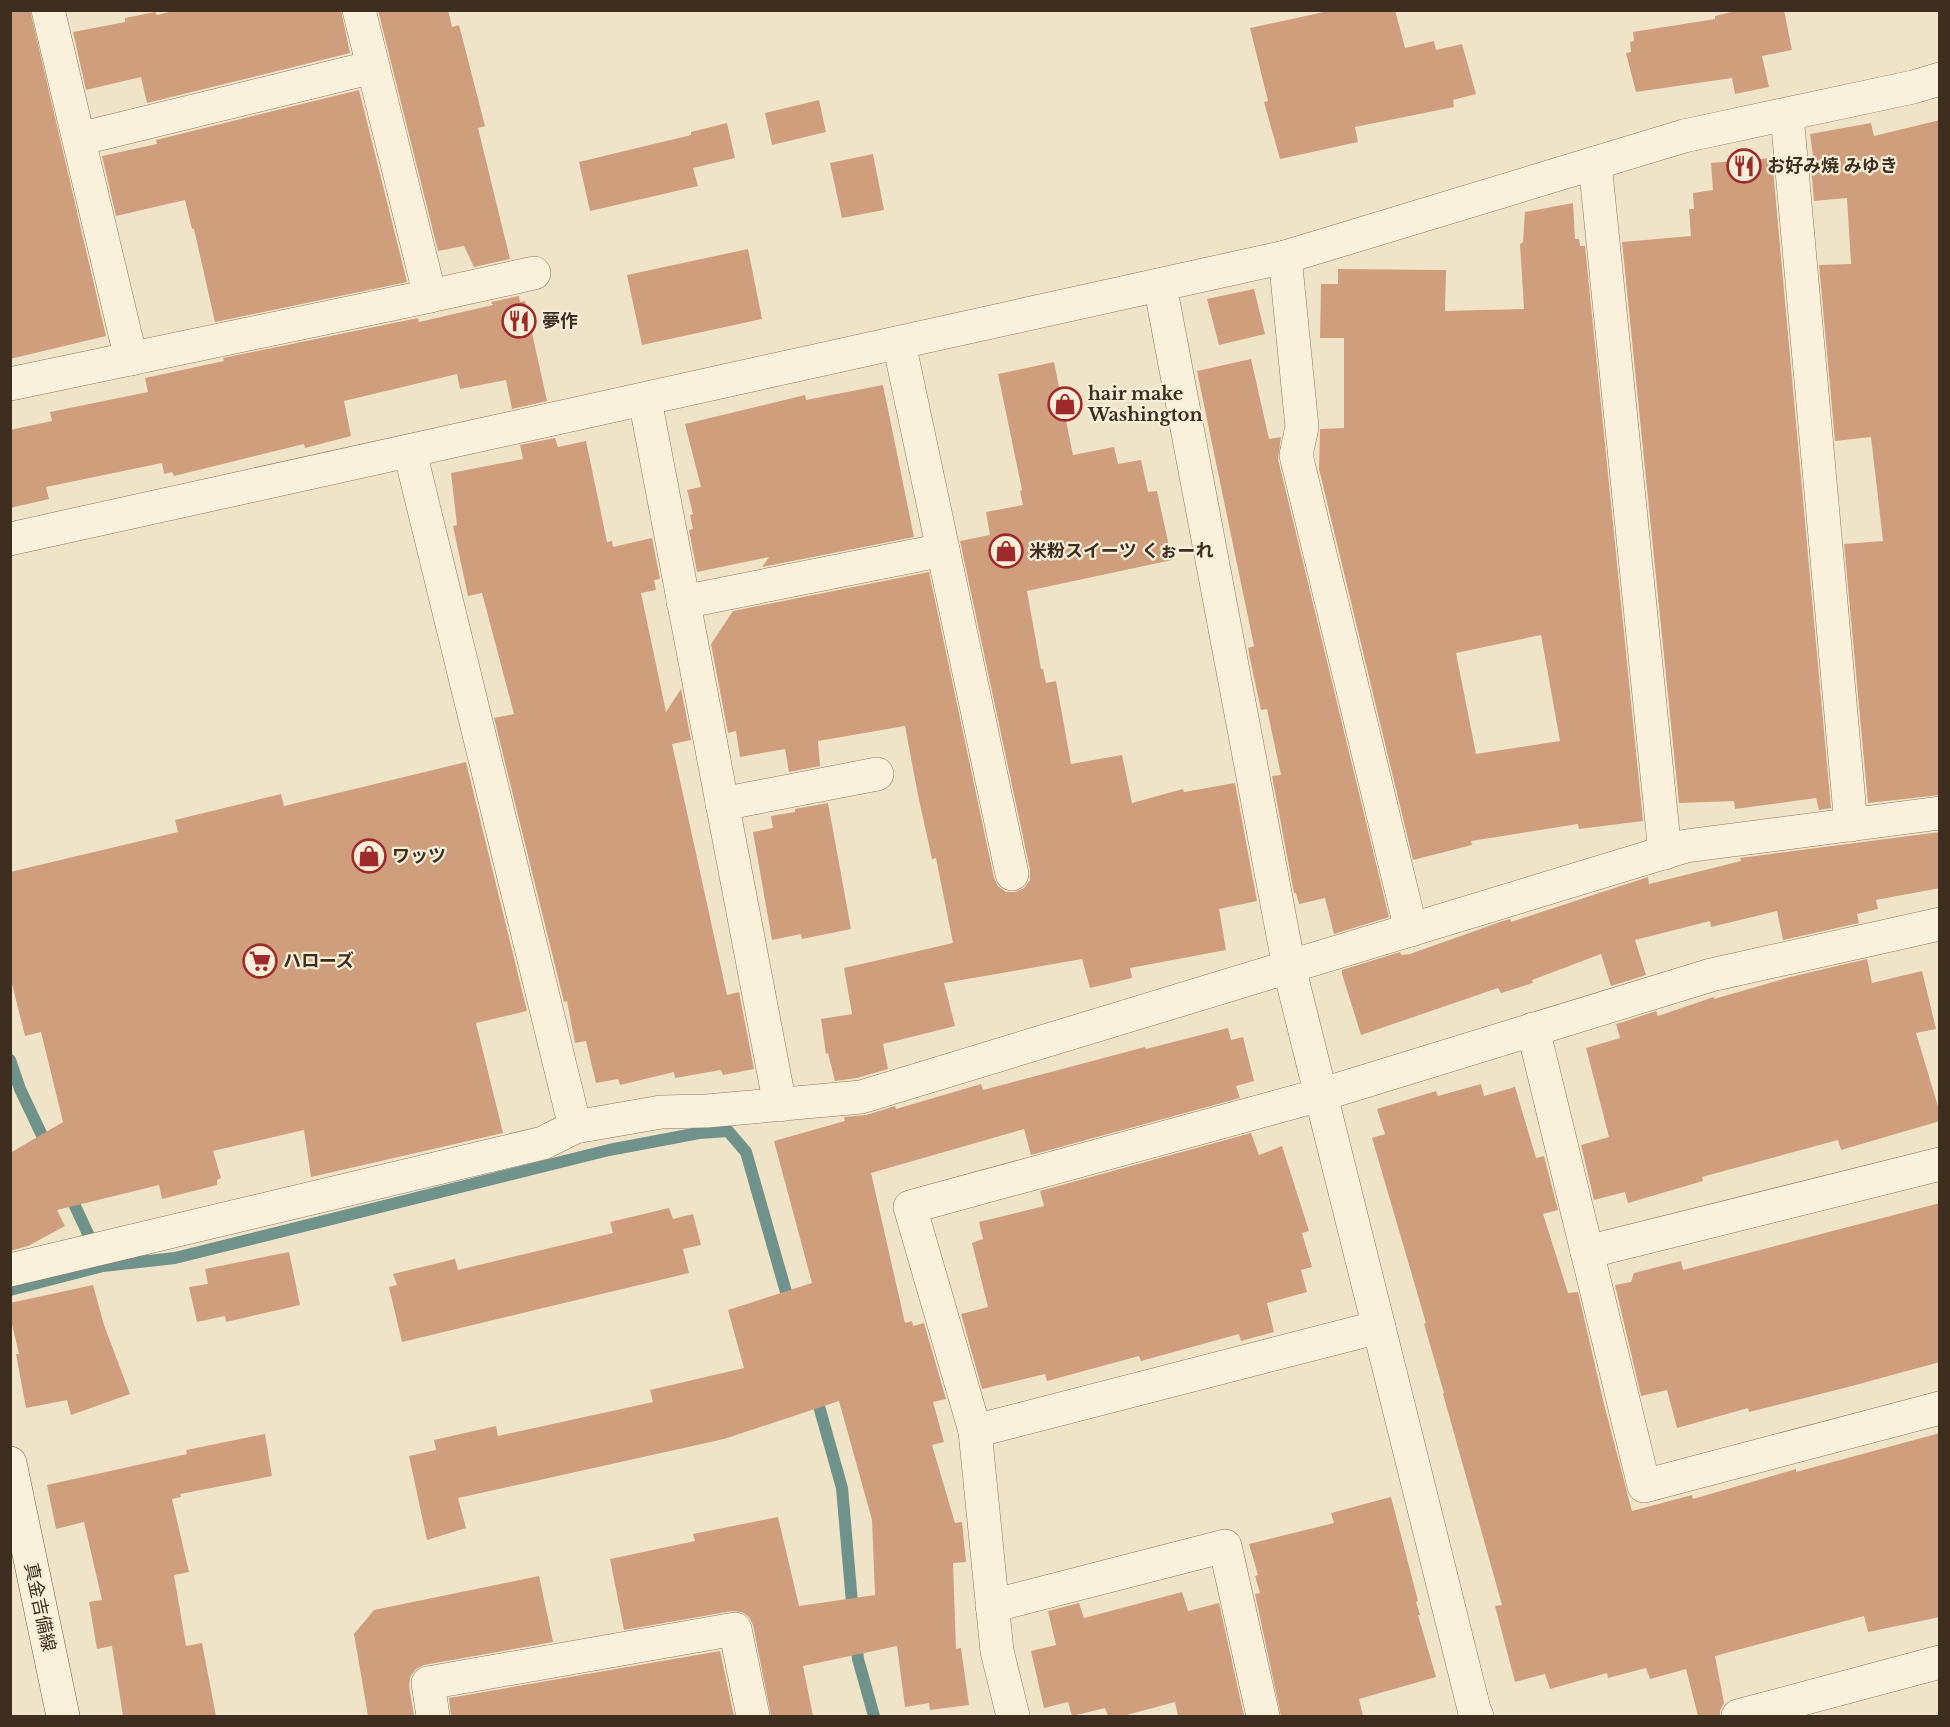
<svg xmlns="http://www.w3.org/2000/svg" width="1950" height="1727" font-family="'Libre Baskerville','Noto Sans JP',serif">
	<rect width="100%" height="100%" fill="#f0e4c8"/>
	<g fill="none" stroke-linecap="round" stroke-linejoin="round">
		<g stroke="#6f938a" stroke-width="12">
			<path d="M 10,1060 L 20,1089 L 48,1148"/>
			<path d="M 68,1191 L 103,1266 L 175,1258 L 609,1150 L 699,1133 L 728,1131 L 746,1152 L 790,1306"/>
			<path d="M 10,1290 L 103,1266"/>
			<path d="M 815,1392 L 842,1488 L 853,1614"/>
			<path d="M 856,1640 L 858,1659 L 874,1716"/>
		</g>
	</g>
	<g fill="#cf9f7d" fill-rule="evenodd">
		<path d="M 10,10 L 30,10 L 106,336 L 10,359 Z"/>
		<path d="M 177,10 L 341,10 L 350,53 L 147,103 L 141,77 L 86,90 L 73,32 L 125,22 L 125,18 L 155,12 L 157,15 Z"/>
		<path d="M 378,10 L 448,10 L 452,27 L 459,25 L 485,126 L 478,128 L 510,259 L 474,267 L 464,246 L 438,251 Z"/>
		<path d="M 1333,10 L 1395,10 L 1405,48 L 1434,41 L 1436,50 L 1462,44 L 1476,94 L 1453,100 L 1454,107 L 1355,127 L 1358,142 L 1280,159 L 1264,102 L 1268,101 L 1250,28 Z"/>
		<path d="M 1739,10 L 1784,10 L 1792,50 L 1762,56 L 1769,87 L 1735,94 L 1732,78 L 1636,92 L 1626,53 L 1631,52 L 1630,42 L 1634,41 L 1633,32 L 1715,19 L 1715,16 Z"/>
		<path d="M 359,90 L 407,282 L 215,322 L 194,229 L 192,229 L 185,200 L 116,216 L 102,156 L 157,144 L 156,140 Z"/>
		<path d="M 819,100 L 826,132 L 772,145 L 765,113 Z"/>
		<path d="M 1940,120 L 1940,795 L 1868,803 L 1844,544 L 1883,541 L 1871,437 L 1835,441 L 1819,265 L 1851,264 L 1847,198 L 1814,201 L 1810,156 L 1813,156 L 1810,134 L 1871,123 L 1874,136 Z"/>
		<path d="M 727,123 L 735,158 L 693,168 L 698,186 L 590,211 L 579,162 L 691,135 L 691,132 Z"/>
		<path d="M 873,154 L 884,210 L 842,218 L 830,163 Z"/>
		<path d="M 1772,158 L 1831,808 L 1819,810 L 1816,798 L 1735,809 L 1734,801 L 1679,803 L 1622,242 L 1691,236 L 1689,209 L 1694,209 L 1693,193 L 1713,190 L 1711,163 Z"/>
		<path d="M 1573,203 L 1575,239 L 1579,239 L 1580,246 L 1585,246 L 1643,821 L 1579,829 L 1578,824 L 1471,841 L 1472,845 L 1413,860 L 1319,469 L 1320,429 L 1344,428 L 1344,338 L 1320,338 L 1321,284 L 1338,284 L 1338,269 L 1446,270 L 1445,311 L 1524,309 L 1520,244 L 1523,242 L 1525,212 ZM 1541,635 L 1560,741 L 1476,754 L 1456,653 Z"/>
		<path d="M 748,249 L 762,319 L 642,345 L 627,275 Z"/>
		<path d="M 1254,289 L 1265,334 L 1219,345 L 1207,299 Z"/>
		<path d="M 519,296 L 520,302 L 525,301 L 547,401 L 512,409 L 506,380 L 460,389 L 457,374 L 344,401 L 351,436 L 305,448 L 304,444 L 174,476 L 172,472 L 164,474 L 162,463 L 46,487 L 49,499 L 10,508 L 10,430 L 52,421 L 50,412 L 148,392 L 145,378 L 224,361 L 223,358 L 418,318 L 419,322 L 493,305 L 491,302 Z"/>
		<path d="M 1251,359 L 1269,439 L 1281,437 L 1278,459 L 1389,917 L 1334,934 L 1325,898 L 1299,904 L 1296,893 L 1294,893 L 1272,776 L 1281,775 L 1267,709 L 1261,710 L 1253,673 L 1248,648 L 1254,646 L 1197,371 Z"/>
		<path d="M 1054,362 L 1073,455 L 1114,447 L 1118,464 L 1141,460 L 1148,492 L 1157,491 L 1172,560 L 1027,591 L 1041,669 L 1043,669 L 1046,683 L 1056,681 L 1071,764 L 1122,755 L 1132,803 L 1183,789 L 1184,792 L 1235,783 L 1257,901 L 1219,909 L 1226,950 L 1130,968 L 1132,978 L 1090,988 L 1082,959 L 944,983 L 955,1026 L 883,1044 L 888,1069 L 857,1078 L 835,1081 L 828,1053 L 826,1054 L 821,1019 L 852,1014 L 844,968 L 953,943 L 936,858 L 932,859 L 918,795 L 905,726 L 818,741 L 820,766 L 789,772 L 785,749 L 740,757 L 736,731 L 728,733 L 711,644 L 733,611 L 929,572 L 994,878 L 998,886 L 1006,892 L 1015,892 L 1024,888 L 1030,880 L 1030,870 L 960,541 L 990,535 L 986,512 L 1023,505 L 1020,491 L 1022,490 L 998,374 Z"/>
		<path d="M 883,385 L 914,537 L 762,567 L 769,557 L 697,572 L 689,530 L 693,529 L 690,515 L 693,514 L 687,490 L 701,487 L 685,424 L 805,395 L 806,400 Z"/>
		<path d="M 555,438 L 558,447 L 586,441 L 607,542 L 612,541 L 613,547 L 652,538 L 660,579 L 654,580 L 656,590 L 641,593 L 666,712 L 681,689 L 691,740 L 672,744 L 727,995 L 739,992 L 754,1069 L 723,1075 L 721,1070 L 675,1078 L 674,1072 L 620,1085 L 618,1079 L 596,1083 L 586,1041 L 575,1043 L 567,1001 L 564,1002 L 494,718 L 514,714 L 482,593 L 468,596 L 453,526 L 457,525 L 451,473 L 523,459 L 520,445 Z"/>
		<path d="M 466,762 L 527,1011 L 476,1023 L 503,1133 L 311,1177 L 304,1130 L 213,1151 L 221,1178 L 217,1180 L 217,1185 L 162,1199 L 159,1185 L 57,1210 L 65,1226 L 28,1246 L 10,1251 L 10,1153 L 63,1122 L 41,1032 L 25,1036 L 10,976 L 10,872 L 178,832 L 175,820 L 281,794 L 284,806 Z"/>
		<path d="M 828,803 L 851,929 L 802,939 L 801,934 L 772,940 L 753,832 L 773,828 L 771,816 L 795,812 L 795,809 Z"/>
		<path d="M 1940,832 L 1940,888 L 1876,900 L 1878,909 L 1857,914 L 1859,923 L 1783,940 L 1777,911 L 1711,927 L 1710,921 L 1635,940 L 1646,975 L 1611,986 L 1601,954 L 1532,980 L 1533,983 L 1501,993 L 1498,988 L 1361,1035 L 1342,974 L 1342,970 L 1400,952 L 1401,955 L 1410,954 L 1503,921 L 1510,919 L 1511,922 L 1648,877 L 1649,884 L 1741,861 L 1740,858 Z"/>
		<path d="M 1867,959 L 1872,983 L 1922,971 L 1936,1029 L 1916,1033 L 1940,1113 L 1940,1121 L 1841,1150 L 1838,1140 L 1702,1177 L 1703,1181 L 1628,1203 L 1625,1192 L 1594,1200 L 1581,1145 L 1609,1137 L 1586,1048 L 1620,1038 L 1616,1024 L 1623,1022 L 1656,1011 L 1658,1016 L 1714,997 L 1714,999 L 1790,977 Z"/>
		<path d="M 1228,1028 L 1231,1040 L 1243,1037 L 1254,1081 L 1236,1086 L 1240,1098 L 1031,1155 L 1024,1129 L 871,1173 L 905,1323 L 912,1321 L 913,1326 L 924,1323 L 946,1399 L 933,1402 L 944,1442 L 932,1445 L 955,1523 L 962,1522 L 966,1562 L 953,1563 L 956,1649 L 961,1648 L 969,1705 L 930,1710 L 929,1703 L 905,1707 L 897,1646 L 803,1666 L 813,1716 L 771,1716 L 753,1625 L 749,1617 L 742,1612 L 732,1611 L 624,1630 L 610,1559 L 695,1541 L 693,1534 L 778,1517 L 799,1606 L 875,1595 L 872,1520 L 839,1401 L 724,1439 L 458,1498 L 466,1528 L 427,1540 L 409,1456 L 436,1450 L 434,1440 L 496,1426 L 498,1436 L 653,1402 L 650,1390 L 744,1368 L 728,1310 L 812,1283 L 774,1141 L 845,1121 L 844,1117 L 866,1115 L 895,1106 L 896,1109 L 981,1084 L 983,1090 L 1145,1047 L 1146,1049 Z"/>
		<path d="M 1481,1084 L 1484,1096 L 1515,1087 L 1536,1158 L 1544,1156 L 1558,1210 L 1543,1214 L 1568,1293 L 1578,1292 L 1604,1404 L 1632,1511 L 1692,1495 L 1693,1499 L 1796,1469 L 1796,1472 L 1940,1433 L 1940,1617 L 1868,1632 L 1864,1616 L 1715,1656 L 1724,1703 L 1720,1711 L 1720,1716 L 1698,1716 L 1686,1669 L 1650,1679 L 1646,1668 L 1608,1678 L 1607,1673 L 1550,1689 L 1545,1674 L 1515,1682 L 1495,1606 L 1502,1605 L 1443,1394 L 1444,1393 L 1424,1324 L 1426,1323 L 1372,1138 L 1385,1134 L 1377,1109 L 1436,1091 L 1438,1096 Z"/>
		<path d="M 1251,1133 L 1259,1155 L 1282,1146 L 1309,1231 L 1302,1233 L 1312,1267 L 1301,1270 L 1307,1292 L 1267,1303 L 1274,1332 L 1241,1341 L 1239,1334 L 1141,1361 L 1139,1356 L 1047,1381 L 1045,1374 L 982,1389 L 961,1314 L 988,1307 L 972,1243 L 983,1239 L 979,1222 L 1044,1206 L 1040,1191 Z"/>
		<path d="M 1940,1203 L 1940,1362 L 1848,1387 L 1749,1412 L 1748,1408 L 1677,1428 L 1667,1390 L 1641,1396 L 1615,1285 L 1631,1282 L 1634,1273 L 1681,1261 L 1683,1270 Z"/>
		<path d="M 669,1208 L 673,1219 L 693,1214 L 701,1245 L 683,1249 L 689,1273 L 402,1342 L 389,1287 L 397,1285 L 393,1274 L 455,1259 L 458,1270 L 613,1233 L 610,1222 Z"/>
		<path d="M 289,1252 L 300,1305 L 226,1322 L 225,1316 L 197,1322 L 189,1287 L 208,1284 L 205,1269 Z"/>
		<path d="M 93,1285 L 104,1325 L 130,1394 L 71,1415 L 67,1400 L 26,1408 L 16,1354 L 19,1354 L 10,1316 L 10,1303 Z"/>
		<path d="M 265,1434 L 272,1476 L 180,1494 L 181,1497 L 172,1499 L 189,1572 L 174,1575 L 186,1646 L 202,1643 L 216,1716 L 123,1716 L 112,1646 L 97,1649 L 89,1602 L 102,1600 L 84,1522 L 56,1529 L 47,1485 L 187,1454 L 186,1450 Z"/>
		<path d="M 1391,1497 L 1418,1601 L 1416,1602 L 1420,1615 L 1418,1615 L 1436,1677 L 1359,1699 L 1363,1716 L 1281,1716 L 1255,1594 L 1260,1593 L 1255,1576 L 1258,1575 L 1249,1544 L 1334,1523 L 1331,1513 Z"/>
		<path d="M 539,1576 L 553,1642 L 424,1665 L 416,1669 L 410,1677 L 409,1686 L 414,1716 L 368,1716 L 354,1634 L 374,1610 Z"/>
		<path d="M 1182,1592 L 1188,1611 L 1219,1603 L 1244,1716 L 1178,1716 L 1175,1702 L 1123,1716 L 1108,1716 L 1105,1708 L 1072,1716 L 1068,1702 L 1044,1708 L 1031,1651 L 1056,1645 L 1048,1611 L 1079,1603 L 1084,1618 Z"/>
		<path d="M 720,1651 L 734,1716 L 451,1716 L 449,1698 Z"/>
	</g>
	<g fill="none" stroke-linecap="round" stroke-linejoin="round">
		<defs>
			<g id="minor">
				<path d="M 48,10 L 131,359"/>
				<path d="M 1787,115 L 1851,825"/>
				<path d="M 79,139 L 373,67"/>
				<path d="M 1595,163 L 1665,853"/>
				<path d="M 1285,257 L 1302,427 L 1296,455 L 1411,930"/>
				<path d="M 1160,285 L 1289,967 L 1475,1713 L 1477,1716"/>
				<path d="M 430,296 L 534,273"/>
				<path d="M 899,343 L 1012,874"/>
				<path d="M 10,384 L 430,296 L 359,10"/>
				<path d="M 645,400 L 780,1105"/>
				<path d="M 410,452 L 575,1127"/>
				<path d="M 10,539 L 1285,257 L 1684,136 L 1913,87 L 1940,79"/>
				<path d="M 683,602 L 943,550"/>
				<path d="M 722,804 L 877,774"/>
				<path d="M 1533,1029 L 1644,1486 L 1940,1408"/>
				<path d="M 1587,1252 L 1940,1164"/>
				<path d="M 10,1270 L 543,1143 L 575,1127 L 661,1112 L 707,1111 L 861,1097 L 1686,846 L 1940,813"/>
				<path d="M 975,1431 L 1379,1327"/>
				<path d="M 992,1606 L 1225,1546 L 1263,1716"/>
				<path d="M 433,1716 L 428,1683 L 735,1629 L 753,1716"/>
				<path d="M 1013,1716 L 997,1651 L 975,1431 L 910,1207 L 1320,1095 L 1711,975 L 1940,924"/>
				<path d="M 1738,1716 L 1940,1662"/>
			</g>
			<path id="secondary" d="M 10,1463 L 63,1716"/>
		</defs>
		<use href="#minor" stroke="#8d765c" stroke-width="34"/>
		<use href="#secondary" stroke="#6f573f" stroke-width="34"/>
		<use href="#minor" stroke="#faf1dc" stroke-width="33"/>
		<use href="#secondary" stroke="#faf1dc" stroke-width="33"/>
	</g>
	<defs>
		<symbol id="restaurant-ring" viewBox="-11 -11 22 22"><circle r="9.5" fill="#f7eed8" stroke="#9e2a2b" stroke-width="1.5"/><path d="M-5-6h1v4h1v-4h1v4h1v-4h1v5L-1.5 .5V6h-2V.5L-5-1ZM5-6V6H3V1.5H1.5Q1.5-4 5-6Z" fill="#9e2a2b"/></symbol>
		<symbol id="shop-ring" viewBox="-11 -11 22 22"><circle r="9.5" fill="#f7eed8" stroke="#9e2a2b" stroke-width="1.5"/><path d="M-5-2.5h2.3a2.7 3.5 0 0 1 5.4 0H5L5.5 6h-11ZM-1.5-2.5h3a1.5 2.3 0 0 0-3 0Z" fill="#9e2a2b"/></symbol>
		<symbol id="supermarket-ring" viewBox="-11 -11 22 22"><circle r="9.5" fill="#f7eed8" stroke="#9e2a2b" stroke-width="1.5"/><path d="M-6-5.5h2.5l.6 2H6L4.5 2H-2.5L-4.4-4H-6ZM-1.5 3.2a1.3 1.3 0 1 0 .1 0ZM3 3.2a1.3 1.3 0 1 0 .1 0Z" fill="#9e2a2b"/></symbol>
	</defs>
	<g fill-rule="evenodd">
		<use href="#restaurant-ring" x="1725" y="147" width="38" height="38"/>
		<use href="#restaurant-ring" x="500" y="302" width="38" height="38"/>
		<use href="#shop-ring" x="1046" y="385" width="38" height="38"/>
		<use href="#shop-ring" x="987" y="532" width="38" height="38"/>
		<use href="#shop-ring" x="350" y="837" width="38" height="38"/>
		<use href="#supermarket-ring" x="241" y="942" width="38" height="38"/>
	</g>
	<g text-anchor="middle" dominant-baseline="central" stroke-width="4.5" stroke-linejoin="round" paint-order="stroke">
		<g font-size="18" font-weight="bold" fill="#3d2e20" stroke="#f7eed8" text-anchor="start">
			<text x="1767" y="166">お好み焼 みゆき</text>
			<text x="542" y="321">夢作</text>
			<text x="1088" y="394">hair make<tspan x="1088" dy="21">Washington</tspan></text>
			<text x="1029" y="551">米粉スイーツ くぉーれ</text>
			<text x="392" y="856">ワッツ</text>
			<text x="283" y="961">ハローズ</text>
		</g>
		<g font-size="18" fill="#3d2e20" stroke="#f7eed8">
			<text transform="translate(40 1607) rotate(78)">真金吉備線</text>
		</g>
	</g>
	<rect width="1950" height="1727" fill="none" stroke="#3d2e20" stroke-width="24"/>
</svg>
